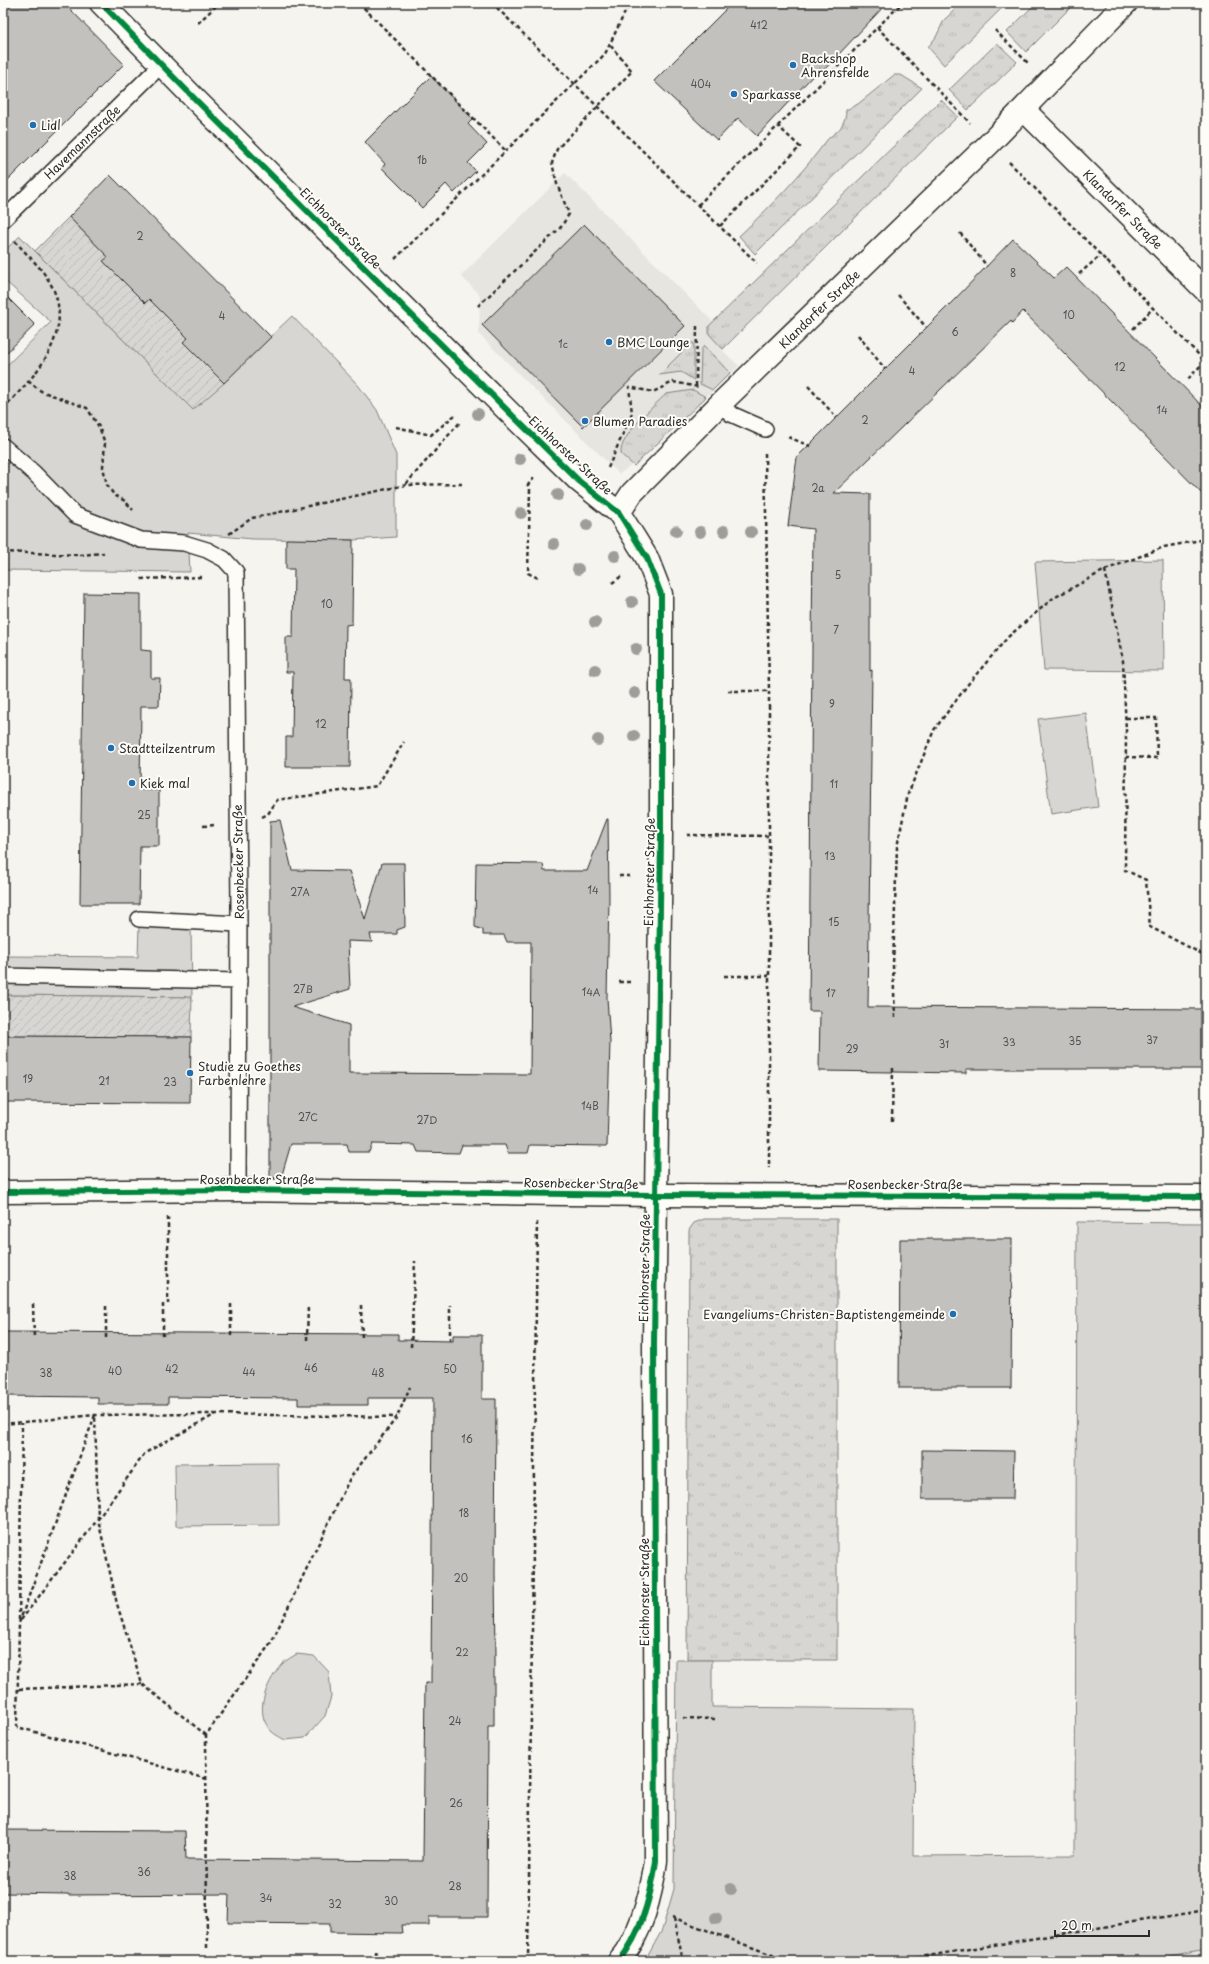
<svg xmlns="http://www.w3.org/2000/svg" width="1209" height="1964" font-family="'Playpen Sans',sans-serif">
	<defs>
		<pattern id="grass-tufts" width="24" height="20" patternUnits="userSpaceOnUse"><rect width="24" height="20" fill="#d7d6d2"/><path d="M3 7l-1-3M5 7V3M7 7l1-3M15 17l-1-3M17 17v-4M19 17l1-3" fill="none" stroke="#b9b8b4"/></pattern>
		<pattern id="garden-furrows" width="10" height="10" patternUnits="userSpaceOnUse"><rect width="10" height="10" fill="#d7d6d2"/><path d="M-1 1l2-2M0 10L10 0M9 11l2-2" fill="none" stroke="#b9b8b4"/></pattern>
	</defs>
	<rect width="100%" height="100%" fill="#f5f4ef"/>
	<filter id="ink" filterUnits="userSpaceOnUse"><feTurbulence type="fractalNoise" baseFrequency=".025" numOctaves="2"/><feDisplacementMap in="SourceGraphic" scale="8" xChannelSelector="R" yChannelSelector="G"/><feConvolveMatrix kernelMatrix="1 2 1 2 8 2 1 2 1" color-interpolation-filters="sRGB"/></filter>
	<g filter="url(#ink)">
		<g fill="#e6e5e0">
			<path d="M 565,173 L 731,340 L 723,351 L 739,366 L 642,458 L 619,474 L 479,334 L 480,295 L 461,276 Z"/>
			<path d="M 1206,1950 L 1206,1961 L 1146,1961 L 1176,1955 Z"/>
		</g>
		<g fill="url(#grass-tufts)" stroke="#81807e">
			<path d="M 962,3 L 1007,3 L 944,65 L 928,47 L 936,37 L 944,20 Z"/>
			<path d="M 1036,3 L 1075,3 L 1026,52 L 1007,32 Z"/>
			<path d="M 997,43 L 1017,62 L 968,110 L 949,90 Z"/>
			<path d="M 894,75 L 901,75 L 922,88 L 755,254 L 739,236 C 771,206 801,175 827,140 C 831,135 838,132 841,127 C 844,122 846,116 846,110 L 858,104 Z"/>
			<path d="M 941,100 L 958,116 L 723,349 L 709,334 L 709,326 Z"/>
			<path d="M 692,342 L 694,344 L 694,380 L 681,372 L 659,375 Z"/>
			<path d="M 704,346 L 730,373 L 713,390 L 700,384 L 701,350 Z"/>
			<path d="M 693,390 L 706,397 L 634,466 L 621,454 C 619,436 653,407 666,394 Z"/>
			<path d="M 704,1219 L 837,1219 L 837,1660 L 687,1660 L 689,1230 L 694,1223 Z"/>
		</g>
		<g fill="#d7d6d2" stroke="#81807e">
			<path d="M 20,236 L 193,410 L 292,316 L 358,385 L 377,410 L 396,455 L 396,537 L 353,540 L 253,539 L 188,533 L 190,572 L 3,570 L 3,369 L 51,322 L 3,279 L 3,252 Z"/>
			<path d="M 1163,560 L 1164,671 L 1044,670 L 1035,562 Z"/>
			<path d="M 1086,713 L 1098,807 L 1051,814 L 1038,719 Z"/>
			<path d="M 139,926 L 191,926 L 192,997 L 3,995 L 3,956 L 138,957 Z"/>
			<path d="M 1077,1222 L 1206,1223 L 1206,1950 L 1146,1961 L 645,1961 L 662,1930 L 674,1889 L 676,1660 L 712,1660 L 712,1707 L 914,1709 L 913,1856 L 1075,1855 Z"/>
			<path d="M 278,1463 L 279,1525 L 176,1526 L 175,1464 Z"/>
			<path d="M 297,1654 L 314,1656 L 329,1672 L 331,1697 L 325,1716 L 305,1738 L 285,1740 C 280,1737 271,1733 268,1727 C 254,1708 269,1679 282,1664 C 286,1660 292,1657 297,1654 Z"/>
		</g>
		<g fill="url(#garden-furrows)" stroke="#81807e">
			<path d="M 69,217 L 108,257 L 104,261 L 145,303 L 149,299 L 188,338 L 183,342 L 224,383 L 193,410 L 35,251 Z"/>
			<path d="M 3,995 L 192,997 L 191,1037 L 3,1036 Z"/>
		</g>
		<g fill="#c2c1be" stroke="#2b2b2b">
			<path d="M 3,3 L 64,3 L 124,64 L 3,185 Z"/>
			<path d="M 732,3 L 887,3 L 823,71 L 820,68 L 757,136 L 738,118 L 717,140 L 654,81 Z"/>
			<path d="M 431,76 L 473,119 L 468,124 L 487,144 L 468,163 L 476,171 L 454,193 L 446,184 L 422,208 L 382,168 L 385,164 L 365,142 Z"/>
			<path d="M 110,175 L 271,337 L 224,383 L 183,342 L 188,338 L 149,299 L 145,303 L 103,261 L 108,257 L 69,217 Z"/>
			<path d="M 584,224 L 685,326 L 583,427 L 482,325 Z"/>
			<path d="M 1013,239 L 1054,278 L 1066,267 L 1206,410 L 1206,498 L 1023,311 L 1012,323 L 1011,321 L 834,493 L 870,494 L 870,671 L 872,670 L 868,1007 L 1206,1009 L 1206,1069 L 966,1069 L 966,1073 L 819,1071 L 820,1011 L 809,1011 L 813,529 L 788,526 L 797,457 L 956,298 Z"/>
			<path d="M 3,293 L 35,325 L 3,356 Z"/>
			<path d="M 286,539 L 353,540 L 352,624 L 346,625 L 345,678 L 351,678 L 350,767 L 286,767 L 286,737 L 292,737 L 293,672 L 286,672 L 286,637 L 293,637 L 294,569 L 286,569 Z"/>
			<path d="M 84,593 L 141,594 L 141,650 L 151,651 L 151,678 L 160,678 L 159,706 L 141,706 L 140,790 L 159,790 L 159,846 L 140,846 L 139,904 L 80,904 Z"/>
			<path d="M 607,819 L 608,819 L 609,898 L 607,998 L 610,1042 L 607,1146 L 530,1145 L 528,1153 L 508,1153 L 505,1145 L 462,1145 L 459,1153 L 418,1152 L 415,1145 L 372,1144 L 369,1152 L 349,1152 L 347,1144 L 291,1144 L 281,1178 L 270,1178 L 270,821 L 280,820 L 292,870 L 349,871 L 365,919 L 382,863 L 404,863 L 405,927 L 397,930 L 397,934 L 370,934 L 372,942 L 348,941 L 350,989 L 292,1007 L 349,1025 L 349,1073 L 530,1074 L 531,942 L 507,942 L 504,935 L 483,935 L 483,930 L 475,927 L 476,863 L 543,864 L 544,871 L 587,871 Z"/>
			<path d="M 3,1036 L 191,1037 L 190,1103 L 3,1102 Z"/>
			<path d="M 900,1239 L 1012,1239 L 1011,1388 L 899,1388 Z"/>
			<path d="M 3,1332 L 398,1334 L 398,1340 L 453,1341 L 453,1335 L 482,1335 L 482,1399 L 496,1399 L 495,1573 L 496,1656 L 494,1656 L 494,1726 L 488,1726 L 487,1917 L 429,1917 L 429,1925 L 401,1925 L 402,1933 L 330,1932 L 330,1924 L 228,1923 L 229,1894 L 68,1895 L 68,1894 L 3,1893 L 3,1830 L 185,1831 L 186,1859 L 423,1861 L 425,1683 L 431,1683 L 433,1398 L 368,1398 L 368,1405 L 298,1405 L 298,1398 L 168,1397 L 168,1404 L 98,1404 L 98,1397 L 3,1396 Z"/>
			<path d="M 922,1450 L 1014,1451 L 1013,1499 L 922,1499 Z"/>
		</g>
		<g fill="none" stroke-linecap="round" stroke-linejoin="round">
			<defs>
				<g id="lane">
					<path d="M 3,220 L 161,65"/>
					<path d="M 720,404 L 731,414 L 765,429"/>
					<path d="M 3,446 L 34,473 L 75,515 L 141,540 L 184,543 L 207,550 L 224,559 L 236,572 L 239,907 L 238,1190"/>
					<path d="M 139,919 L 239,924"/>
					<path d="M 3,976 L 239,981"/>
				</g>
				<g id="street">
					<path d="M 101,3 L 197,101 L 518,421 L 579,481 L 619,513 L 647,558 L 661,594 L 661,835 L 654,1343 L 656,1861 C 651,1895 642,1934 619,1961"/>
					<path d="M 1024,110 L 1206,291"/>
					<path d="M 619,513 L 632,493 L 720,404 L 990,143 L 1126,3"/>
					<path d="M 3,1192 L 238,1190 L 655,1195 L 1206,1197"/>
				</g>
			</defs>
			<use href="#lane" stroke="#2b2b2b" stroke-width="18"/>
			<use href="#street" stroke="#2b2b2b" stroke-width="25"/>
			<g stroke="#2b2b2b" stroke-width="2.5" stroke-dasharray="4 3" stroke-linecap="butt">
				<path d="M 359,3 L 506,151"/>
				<path d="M 492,3 L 757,263"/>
				<path d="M 362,6 L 366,3"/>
				<path d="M 198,23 L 219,3"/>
				<path d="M 877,27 L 970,123"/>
				<path d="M 995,30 L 1029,64"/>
				<path d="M 1009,162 L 1206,362"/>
				<path d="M 698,205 L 902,3"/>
				<path d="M 720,226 L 800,147 L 778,126"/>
				<path d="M 960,233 L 987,266"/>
				<path d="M 395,259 L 605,54 L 629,4"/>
				<path d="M 1079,274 L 1101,255"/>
				<path d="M 898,295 L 926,327"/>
				<path d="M 478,306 L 561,227 L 569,214 L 557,184 L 552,163 L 557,149 L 632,71 L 610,45"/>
				<path d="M 1133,329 L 1153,308"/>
				<path d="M 858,335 L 885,369"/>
				<path d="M 1188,379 L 1205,361"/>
				<path d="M 28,381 L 41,391 L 87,408 L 99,427 L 105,443 L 103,467 L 107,485 L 114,495 L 125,501 L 133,510"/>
				<path d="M 696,386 L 697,325"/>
				<path d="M 808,386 L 837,418"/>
				<path d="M 3,408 C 37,376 78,329 49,281 C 40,266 26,254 15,241"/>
				<path d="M 396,427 L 431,435 L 455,415"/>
				<path d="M 788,437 L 810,446"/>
				<path d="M 765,453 L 769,691 L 769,1168"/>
				<path d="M 608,468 L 632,413 L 629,387 L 653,392 L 673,382 L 698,387"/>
				<path d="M 406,484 L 461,421"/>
				<path d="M 527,486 L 535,477"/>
				<path d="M 530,489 L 528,573 L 538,578"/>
				<path d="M 229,534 L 252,518 L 406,485 L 462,484"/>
				<path d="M 3,552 L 80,555 L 104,553"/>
				<path d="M 1105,570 L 1123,661 L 1126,731 L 1125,870 L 1146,880 L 1150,927 L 1206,956"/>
				<path d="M 141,579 L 204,577"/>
				<path d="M 612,583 L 623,575"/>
				<path d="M 728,691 L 769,691"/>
				<path d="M 1126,718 L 1156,718 L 1157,758 L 1126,757"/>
				<path d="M 262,817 L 268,814 L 277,800 L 377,786 L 404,742"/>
				<path d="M 203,826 L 215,825"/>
				<path d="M 687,835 L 768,836"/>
				<path d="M 619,876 L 632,876"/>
				<path d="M 724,976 L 769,976"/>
				<path d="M 619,982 L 632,982"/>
				<path d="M 895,1018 L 893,966 L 897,847 L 908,794 L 934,730 L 969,683 L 1008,637 L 1052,599 L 1105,570 L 1164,547 L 1206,539"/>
				<path d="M 892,1121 L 893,1067"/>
				<path d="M 168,1217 L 168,1304"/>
				<path d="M 33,1304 L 34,1338"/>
				<path d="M 163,1304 L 163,1339"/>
				<path d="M 231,1304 L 231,1339"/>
				<path d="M 361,1305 L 362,1340"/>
				<path d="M 106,1338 L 106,1304"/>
				<path d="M 307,1340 L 308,1305"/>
				<path d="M 450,1341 L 450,1305"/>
				<path d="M 411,1347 L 415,1261"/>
				<path d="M 3,1424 L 95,1415 L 215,1414"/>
				<path d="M 19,1620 L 22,1423"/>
				<path d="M 21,1620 L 98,1519 L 145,1453 L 216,1414 L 397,1417"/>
				<path d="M 19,1689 L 142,1684"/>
				<path d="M 683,1718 L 715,1719"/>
				<path d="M 206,1735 L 142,1684 L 117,1604 L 98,1519 L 95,1415 L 19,1623 L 17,1727 L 207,1779"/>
				<path d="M 672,1917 L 788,1961"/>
				<path d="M 674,1918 L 683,1961"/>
				<path d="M 207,1948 L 206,1735 L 272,1641 L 350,1478 L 397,1417 L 410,1387"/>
				<path d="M 376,1961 L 376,1951"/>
				<path d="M 528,1961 L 537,1221"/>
				<path d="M 897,1961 L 1206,1910"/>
			</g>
			<use href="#lane" stroke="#fdfcf7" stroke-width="15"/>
			<use href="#street" stroke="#fdfcf7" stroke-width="22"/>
			<defs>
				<g id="cycleway">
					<path d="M 101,3 L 197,101 L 518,421 L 579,481 L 619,513 L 647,558 L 661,594 L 661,835 L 654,1343 L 656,1861 C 651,1895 642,1934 619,1961"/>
					<path d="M 3,1192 L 238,1190 L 655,1195 L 1206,1197"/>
				</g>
			</defs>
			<use href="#cycleway" stroke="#fdfcf7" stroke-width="8"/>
			<use href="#cycleway" stroke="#00873e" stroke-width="6"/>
		</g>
		<g fill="#9e9d9a">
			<circle cx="478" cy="414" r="6"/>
			<circle cx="520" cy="459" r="6"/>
			<circle cx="558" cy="495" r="6"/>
			<circle cx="521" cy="513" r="6"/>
			<circle cx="587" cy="525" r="6"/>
			<circle cx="676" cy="531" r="6"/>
			<circle cx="724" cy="531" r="6"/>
			<circle cx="700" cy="532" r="6"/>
			<circle cx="751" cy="532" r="6"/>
			<circle cx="554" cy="544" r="6"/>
			<circle cx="615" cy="556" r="6"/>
			<circle cx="578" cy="569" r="6"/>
			<circle cx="632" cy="602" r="6"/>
			<circle cx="595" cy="622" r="6"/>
			<circle cx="636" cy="649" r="6"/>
			<circle cx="595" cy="670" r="6"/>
			<circle cx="635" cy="693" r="6"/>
			<circle cx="634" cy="736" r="6"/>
			<circle cx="598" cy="740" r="6"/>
			<circle cx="731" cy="1889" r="6"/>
			<circle cx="716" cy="1918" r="6"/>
		</g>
	</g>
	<g fill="#1f6fb2" stroke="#fdfcf7" stroke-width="1.5">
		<circle cx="793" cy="65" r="4"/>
		<circle cx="734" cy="94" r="4"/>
		<circle cx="33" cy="125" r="4"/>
		<circle cx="609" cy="342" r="4"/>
		<circle cx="585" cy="421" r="4"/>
		<circle cx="111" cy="748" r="4"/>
		<circle cx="132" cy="783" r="4"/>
		<circle cx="190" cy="1073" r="4"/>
		<circle cx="953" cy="1314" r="4"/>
	</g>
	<g text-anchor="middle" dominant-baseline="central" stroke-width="4" stroke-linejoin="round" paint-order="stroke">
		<g font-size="10" fill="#515050">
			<text x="759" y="24">412</text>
			<text x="701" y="83">404</text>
			<text x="422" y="159">1b</text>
			<text x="140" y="235">2</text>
			<text x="1013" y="272">8</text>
			<text x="1069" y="314">10</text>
			<text x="222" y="315">4</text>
			<text x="955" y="331">6</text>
			<text x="563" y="343">1c</text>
			<text x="1120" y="366">12</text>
			<text x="912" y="370">4</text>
			<text x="1162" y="409">14</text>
			<text x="865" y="419">2</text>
			<text x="818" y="487">2a</text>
			<text x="838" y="574">5</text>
			<text x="327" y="603">10</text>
			<text x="836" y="629">7</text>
			<text x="832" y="703">9</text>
			<text x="321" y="723">12</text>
			<text x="834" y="783">11</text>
			<text x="144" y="814">25</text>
			<text x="830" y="855">13</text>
			<text x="593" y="889">14</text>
			<text x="300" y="891">27A</text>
			<text x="834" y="921">15</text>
			<text x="303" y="988">27B</text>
			<text x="591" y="991">14A</text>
			<text x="831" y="992">17</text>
			<text x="1152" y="1039">37</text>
			<text x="1075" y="1040">35</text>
			<text x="1009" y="1041">33</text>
			<text x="944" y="1043">31</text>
			<text x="852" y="1048">29</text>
			<text x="28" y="1078">19</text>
			<text x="104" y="1080">21</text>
			<text x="170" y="1081">23</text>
			<text x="590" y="1105">14B</text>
			<text x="308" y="1116">27C</text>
			<text x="427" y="1119">27D</text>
			<text x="311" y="1367">46</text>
			<text x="172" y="1368">42</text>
			<text x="450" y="1368">50</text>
			<text x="115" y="1370">40</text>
			<text x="249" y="1371">44</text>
			<text x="46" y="1372">38</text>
			<text x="378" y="1372">48</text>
			<text x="467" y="1438">16</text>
			<text x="464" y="1512">18</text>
			<text x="461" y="1577">20</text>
			<text x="462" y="1651">22</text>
			<text x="455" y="1720">24</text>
			<text x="456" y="1802">26</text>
			<text x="144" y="1871">36</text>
			<text x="70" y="1875">38</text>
			<text x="455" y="1885">28</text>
			<text x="266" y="1897">34</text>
			<text x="391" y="1900">30</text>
			<text x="335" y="1903">32</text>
		</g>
		<g font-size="12" fill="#2b2b2b" stroke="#fdfcf7" text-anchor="start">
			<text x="801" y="58">Backshop<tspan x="801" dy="14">Ahrensfelde</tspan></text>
			<text x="742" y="94">Sparkasse</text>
			<text x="41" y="125">Lidl</text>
			<text x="617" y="342">BMC Lounge</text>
			<text x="593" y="421">Blumen Paradies</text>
			<text x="119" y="748">Stadtteilzentrum</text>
			<text x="140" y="783">Kiek mal</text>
			<text x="198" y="1066">Studie zu Goethes<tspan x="198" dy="14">Farbenlehre</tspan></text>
			<text x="945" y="1314" text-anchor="end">Evangeliums-Christen-Baptistengemeinde</text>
		</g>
		<g font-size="12" fill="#2b2b2b" stroke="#fdfcf7">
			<text transform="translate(82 142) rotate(-44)">Havemannstraße</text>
			<text transform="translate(1123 209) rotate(45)">Klandorfer Straße</text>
			<text transform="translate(341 228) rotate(45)">Eichhorster Straße</text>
			<text transform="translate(819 309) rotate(-44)">Klandorfer Straße</text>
			<text transform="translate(571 455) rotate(43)">Eichhorster Straße</text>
			<text transform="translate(238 862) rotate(-91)">Rosenbecker Straße</text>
			<text transform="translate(649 872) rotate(-89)">Eichhorster Straße</text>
			<text x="257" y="1179">Rosenbecker Straße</text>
			<text transform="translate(581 1183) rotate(1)">Rosenbecker Straße</text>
			<text x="905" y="1184">Rosenbecker Straße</text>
			<text transform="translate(644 1268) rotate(-89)">Eichhorster Straße</text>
			<text transform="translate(644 1592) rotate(-90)">Eichhorster Straße</text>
		</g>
	</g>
	<rect width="1209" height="1964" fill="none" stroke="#fdfcf7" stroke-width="16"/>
	<rect x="8" y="8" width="1193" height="1948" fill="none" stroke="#2b2b2b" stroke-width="1.5" filter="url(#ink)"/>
	<path d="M1055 1930v6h94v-6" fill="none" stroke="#2b2b2b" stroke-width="2"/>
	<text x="1061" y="1930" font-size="12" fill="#2b2b2b" stroke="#fdfcf7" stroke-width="3" paint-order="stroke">20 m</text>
</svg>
